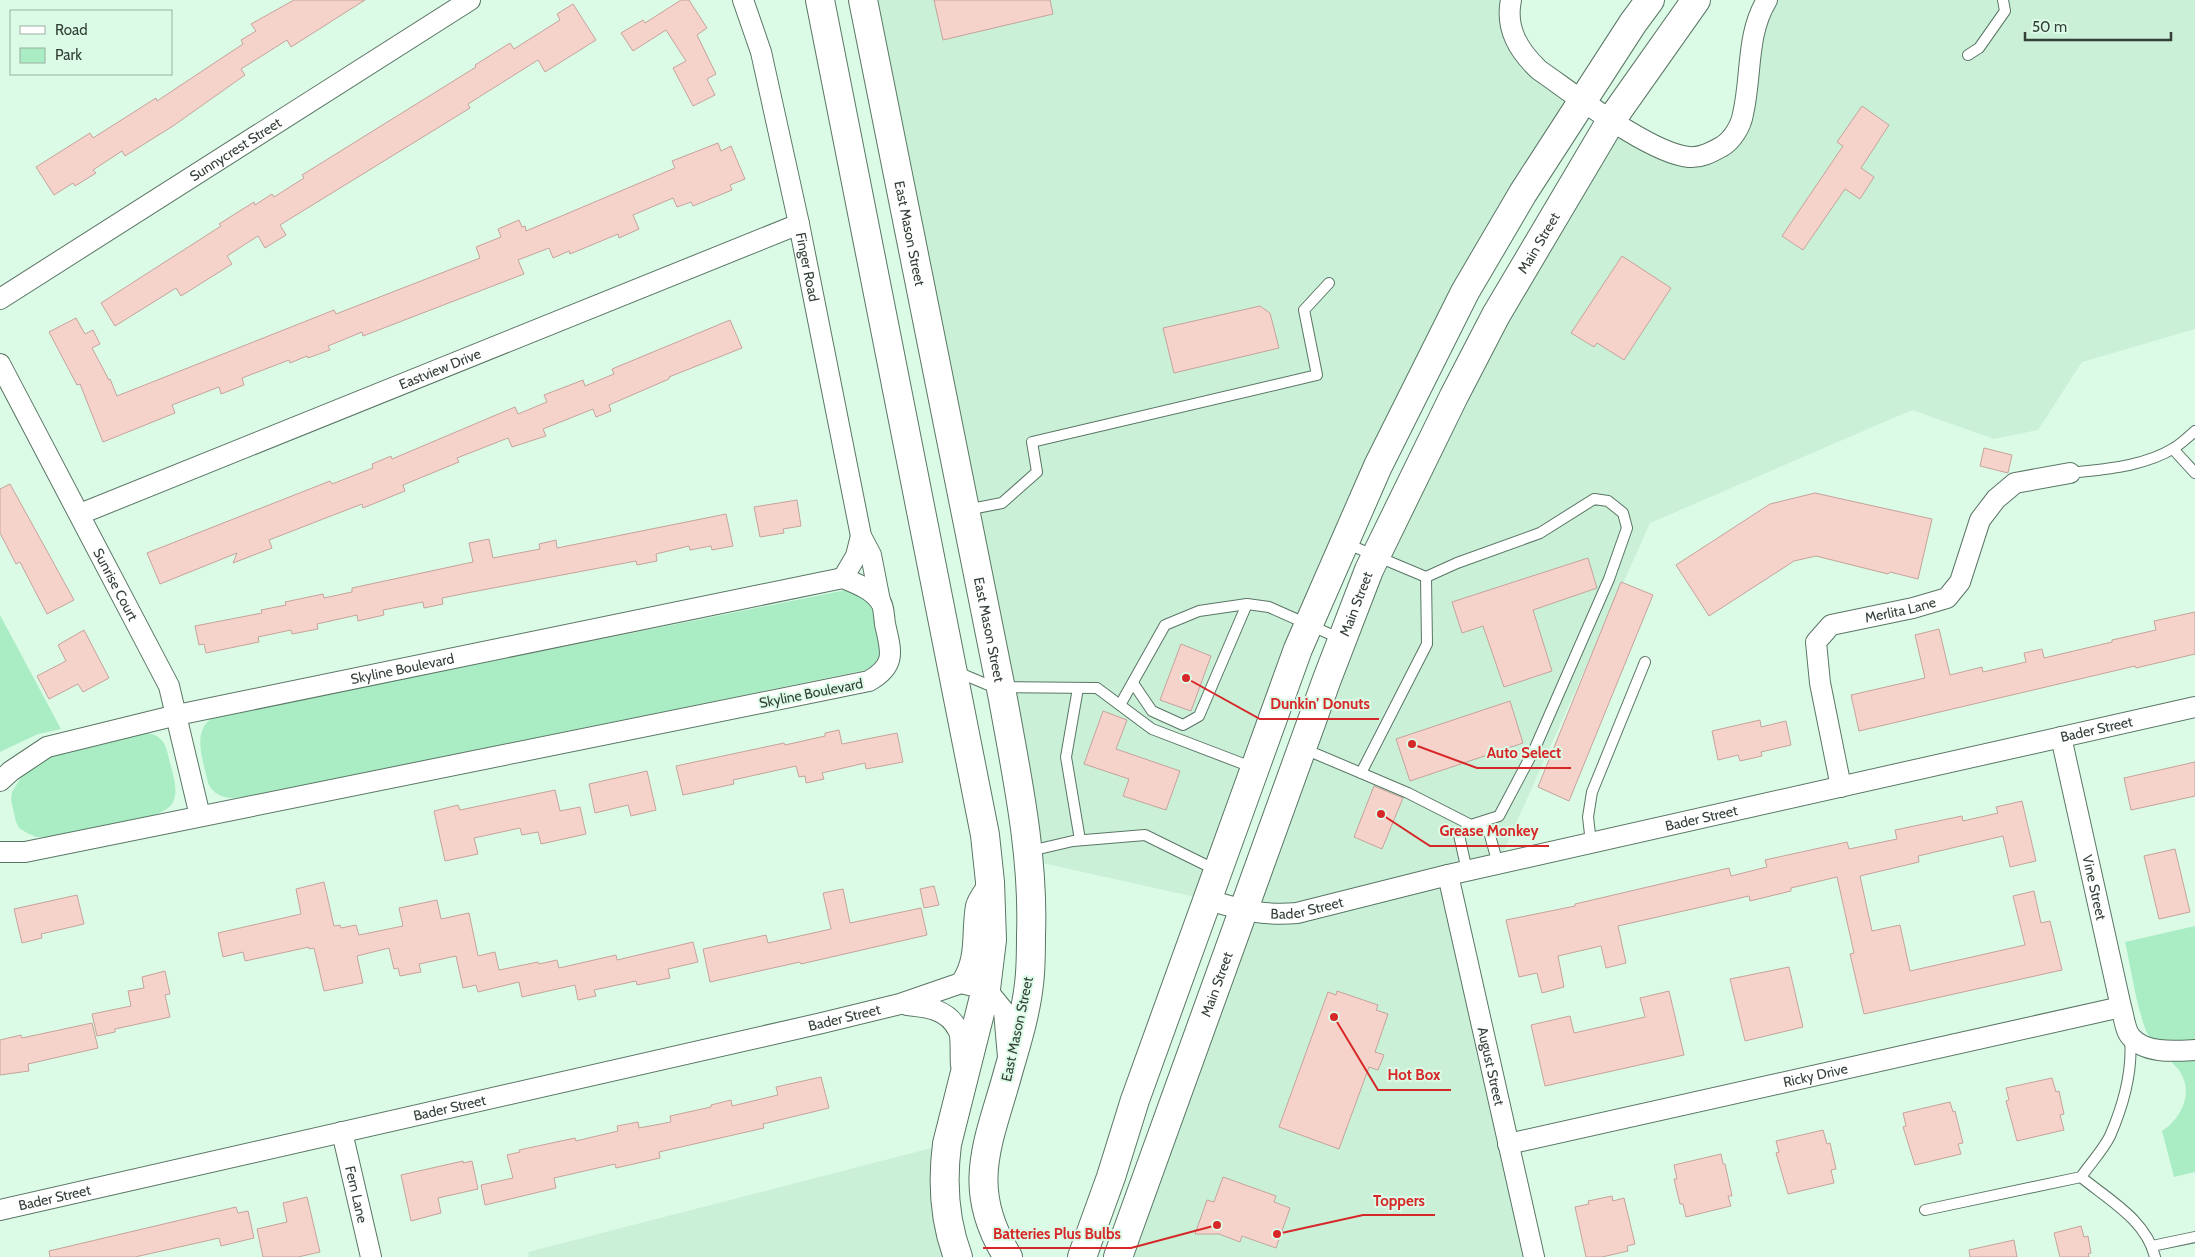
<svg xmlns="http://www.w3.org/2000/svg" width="2195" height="1257" font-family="Cabin,sans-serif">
	<rect width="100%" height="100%" fill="#dcfbe7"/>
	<g fill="#caf0d8">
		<path d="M 863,0 L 1511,0 L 1511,30 L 1585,101 L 1436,348 L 1209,900 L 1029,860 Z"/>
		<path d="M 1767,0 L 2195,0 L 2195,329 L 2082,362 L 2038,430 L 1994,439 L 1912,410 L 1650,523 L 1498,864 L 1448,875 L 1534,1257 L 1118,1257 L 1369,570 L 1612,119 L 1676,155 L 1724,145 Z"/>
		<path d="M 947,1144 L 958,1257 L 529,1257 L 528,1252 Z"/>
	</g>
	<g fill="#aaedc4">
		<path d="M 846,590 C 877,596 877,626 883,652 L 874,667 L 866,670 L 261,794 C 242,797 218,805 208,783 C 204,762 190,730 214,717 Z"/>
		<path d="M 0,615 L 61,729 L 38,734 L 0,752 Z"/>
		<path d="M 143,733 C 161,733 166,743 169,759 C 172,772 180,792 172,804 C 160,822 71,833 47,837 L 36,837 L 27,833 L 19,828 L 16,822 L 11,800 L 12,792 L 23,774 L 43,757 Z"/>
		<path d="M 2195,926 L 2195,1172 L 2174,1177 L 2162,1131 C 2182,1118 2195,1091 2178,1069 C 2167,1055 2151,1046 2145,1028 C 2136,1004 2131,968 2125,942 Z"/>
	</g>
	<g fill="#f6d3ca" stroke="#c5a39b">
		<path d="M 294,0 L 365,0 L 291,47 L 287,40 L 241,69 L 245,75 L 173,126 L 125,156 L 122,151 L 93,170 L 96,173 L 75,186 L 73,183 L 54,195 L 36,167 L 90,133 L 93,138 L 156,98 L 157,101 L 243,44 L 241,40 L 256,31 L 251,24 Z"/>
		<path d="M 681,0 L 689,0 L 707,28 L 697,35 L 716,74 L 707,79 L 715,95 L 693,106 L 673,68 L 686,61 L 666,30 L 633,51 L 621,33 L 643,20 L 645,23 Z"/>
		<path d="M 934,0 L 1050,0 L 1053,14 L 943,40 Z"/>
		<path d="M 573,4 L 596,40 L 545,72 L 538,60 L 468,104 L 470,108 L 280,225 L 286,235 L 265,248 L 258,236 L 227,256 L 232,264 L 181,296 L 176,288 L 115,326 L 101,303 L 221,226 L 219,224 L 254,202 L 255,205 L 272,194 L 274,197 L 304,178 L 302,175 L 476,67 L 475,65 L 510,43 L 514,49 L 560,20 L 557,14 Z"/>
		<path d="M 1862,106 L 1889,125 L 1861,168 L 1874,177 L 1860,199 L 1845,189 L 1803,250 L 1782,236 L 1843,146 L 1837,142 Z"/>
		<path d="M 718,143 L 721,151 L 731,146 L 745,179 L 730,185 L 732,190 L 693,206 L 691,202 L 677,207 L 673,198 L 633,215 L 639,229 L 619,238 L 618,234 L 570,254 L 569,251 L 553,258 L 549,248 L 518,260 L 524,274 L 363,336 L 362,332 L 328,346 L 330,350 L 308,358 L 307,356 L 290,363 L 289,360 L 242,378 L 244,385 L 221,394 L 219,387 L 172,405 L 175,413 L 103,442 L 80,384 L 77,385 L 49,332 L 76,318 L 85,334 L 93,330 L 100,344 L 92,348 L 109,380 L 110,379 L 117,396 L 334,310 L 336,314 L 480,258 L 476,247 L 501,237 L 498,229 L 519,220 L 522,227 L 525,226 L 526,231 L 675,168 L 672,161 Z"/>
		<path d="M 1622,256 L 1671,288 L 1624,360 L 1597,343 L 1594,347 L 1571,333 Z"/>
		<path d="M 1260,306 L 1270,313 L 1279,348 L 1174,373 L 1163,328 Z"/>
		<path d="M 730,320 L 742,348 L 669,377 L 669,379 L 609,405 L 611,411 L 596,417 L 593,409 L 543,429 L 546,436 L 512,447 L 508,438 L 457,458 L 459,462 L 403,485 L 405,491 L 363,508 L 362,504 L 269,540 L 272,548 L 233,563 L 237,553 L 160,584 L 147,553 L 330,481 L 332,484 L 373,468 L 372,464 L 391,456 L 392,459 L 515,407 L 518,414 L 547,402 L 544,395 L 583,380 L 585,386 L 614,374 L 612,369 Z"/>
		<path d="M 1984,448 L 2012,455 L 2008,473 L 1980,466 Z"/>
		<path d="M 10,484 L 74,600 L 47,614 L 20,562 L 16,564 L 0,533 L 0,489 Z"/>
		<path d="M 1815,493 L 1932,519 L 1918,579 L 1890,572 L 1888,574 L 1816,556 L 1794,561 L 1709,616 L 1676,565 L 1770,504 Z"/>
		<path d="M 797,500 L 801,526 L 783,529 L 784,533 L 760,537 L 754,507 Z"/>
		<path d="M 726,514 L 733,546 L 712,550 L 711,546 L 690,550 L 689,546 L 656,554 L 657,561 L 637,565 L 636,561 L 472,592 L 442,598 L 443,604 L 424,608 L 423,602 L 383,610 L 384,615 L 358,621 L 357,615 L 317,624 L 318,629 L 292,634 L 291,630 L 258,637 L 259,642 L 206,653 L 204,644 L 199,645 L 195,626 L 262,613 L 261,610 L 286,605 L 285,602 L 323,594 L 324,598 L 352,592 L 352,588 L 473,562 L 469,543 L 489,539 L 493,558 L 540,549 L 539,544 L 556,540 L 557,548 Z"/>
		<path d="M 1588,558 L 1597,588 L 1533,610 L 1552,671 L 1504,687 L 1483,626 L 1462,633 L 1452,602 Z"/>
		<path d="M 1621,582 L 1653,595 L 1569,801 L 1538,787 Z"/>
		<path d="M 2195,612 L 2195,654 L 2136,668 L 2135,666 L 1859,731 L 1851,695 L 1925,678 L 1915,635 L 1939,629 L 1950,675 L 1982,667 L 1983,672 L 2026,662 L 2024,653 L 2042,649 L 2044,658 L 2112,642 L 2112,640 L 2156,630 L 2154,621 Z"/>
		<path d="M 84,630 L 109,678 L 83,692 L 78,684 L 49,699 L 37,676 L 66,661 L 58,645 Z"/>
		<path d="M 1181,644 L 1211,656 L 1191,711 L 1160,700 Z"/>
		<path d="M 1510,701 L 1523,743 L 1410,781 L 1396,739 Z"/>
		<path d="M 1103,711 L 1127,720 L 1116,749 L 1180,771 L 1166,810 L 1123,796 L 1129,779 L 1084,764 Z"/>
		<path d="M 1760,720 L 1761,727 L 1786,721 L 1791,745 L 1761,752 L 1762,756 L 1740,761 L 1738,755 L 1718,760 L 1712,731 Z"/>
		<path d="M 839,730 L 842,744 L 897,733 L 903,762 L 866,769 L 865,763 L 822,773 L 824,779 L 806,783 L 805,776 L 799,777 L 796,766 L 733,780 L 734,784 L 683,795 L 676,766 L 784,743 L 785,745 L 825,736 L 825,733 Z"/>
		<path d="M 2195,762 L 2195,796 L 2131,810 L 2124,778 Z"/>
		<path d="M 647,771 L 656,810 L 631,816 L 628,805 L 595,813 L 589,784 Z"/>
		<path d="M 1374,786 L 1403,798 L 1382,849 L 1354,837 Z"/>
		<path d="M 555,790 L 560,811 L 580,807 L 586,834 L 541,844 L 538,832 L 522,835 L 520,828 L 474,838 L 478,854 L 445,861 L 434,811 L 458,805 L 460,810 Z"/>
		<path d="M 2022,801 L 2036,861 L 2010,867 L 2003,836 L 1918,856 L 1919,862 L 1860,876 L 1872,931 L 1900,925 L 1910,971 L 2025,945 L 2013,896 L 2034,891 L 2041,923 L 2050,921 L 2062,970 L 1864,1014 L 1850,954 L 1854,953 L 1837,877 L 1791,888 L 1791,891 L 1750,901 L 1749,896 L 1618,926 L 1626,963 L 1606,968 L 1601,946 L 1558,956 L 1564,987 L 1542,993 L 1537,973 L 1519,977 L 1506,920 L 1575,906 L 1575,904 L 1729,868 L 1731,876 L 1767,867 L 1765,860 L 1847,842 L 1849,849 L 1897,839 L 1895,830 L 1962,816 L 1963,821 L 1998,813 L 1996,807 Z"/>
		<path d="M 2175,849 L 2190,912 L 2159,919 L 2144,856 Z"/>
		<path d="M 324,882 L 334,926 L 340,925 L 341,928 L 356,925 L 359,935 L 403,926 L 399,908 L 437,900 L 441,919 L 469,913 L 478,956 L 495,952 L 499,970 L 538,962 L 539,964 L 557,960 L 559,968 L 616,955 L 617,960 L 693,942 L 698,962 L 668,969 L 670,978 L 637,985 L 636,981 L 594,990 L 596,996 L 578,1000 L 575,985 L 522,997 L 519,982 L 478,992 L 476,985 L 463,988 L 456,956 L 419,964 L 421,972 L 400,976 L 398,968 L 394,969 L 389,948 L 357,956 L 363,983 L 324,991 L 314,948 L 309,949 L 309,947 L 245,961 L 243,952 L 223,957 L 218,933 L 301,914 L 296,889 Z"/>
		<path d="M 934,886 L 939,905 L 924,908 L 920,889 Z"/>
		<path d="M 843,889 L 850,923 L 921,908 L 927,935 L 801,964 L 800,962 L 710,982 L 703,949 L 766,935 L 768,943 L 831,929 L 823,893 Z"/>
		<path d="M 77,895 L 84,924 L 41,934 L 42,938 L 22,943 L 14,909 Z"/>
		<path d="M 1789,967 L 1803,1027 L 1745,1041 L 1730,979 Z"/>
		<path d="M 165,971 L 170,994 L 165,995 L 170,1017 L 115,1029 L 115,1032 L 97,1036 L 92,1014 L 131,1006 L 128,991 L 144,988 L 142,977 Z"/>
		<path d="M 1337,991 L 1378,1005 L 1376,1010 L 1388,1014 L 1375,1052 L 1384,1055 L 1378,1070 L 1369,1067 L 1339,1149 L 1279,1127 L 1328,992 L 1336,995 Z"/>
		<path d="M 1669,991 L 1684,1055 L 1545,1086 L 1531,1025 L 1570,1016 L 1574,1033 L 1645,1017 L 1640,998 Z"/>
		<path d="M 92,1023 L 98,1048 L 28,1064 L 29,1071 L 0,1075 L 0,1040 L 21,1035 L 22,1038 Z"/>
		<path d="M 821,1077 L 829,1108 L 763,1124 L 764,1128 L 659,1152 L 660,1158 L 616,1168 L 615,1164 L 554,1178 L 556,1188 L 485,1205 L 481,1185 L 513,1178 L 507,1155 L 520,1152 L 519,1150 L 575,1138 L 576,1141 L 618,1131 L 617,1126 L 638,1122 L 639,1128 L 671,1122 L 670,1116 L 711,1107 L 711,1105 L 731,1100 L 732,1106 L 778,1095 L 776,1087 Z"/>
		<path d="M 2052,1078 L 2056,1092 L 2059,1091 L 2064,1114 L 2060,1115 L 2064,1130 L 2017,1141 L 2006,1101 L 2009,1100 L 2006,1088 Z"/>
		<path d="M 1950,1102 L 1953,1112 L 1955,1111 L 1963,1143 L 1958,1144 L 1961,1154 L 1915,1165 L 1903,1127 L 1906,1126 L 1903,1113 Z"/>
		<path d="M 1823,1130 L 1827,1144 L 1830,1143 L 1836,1169 L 1831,1170 L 1834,1183 L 1788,1194 L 1776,1153 L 1779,1152 L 1776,1141 Z"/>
		<path d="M 1721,1154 L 1723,1164 L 1725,1164 L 1732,1196 L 1728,1196 L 1731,1206 L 1686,1217 L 1683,1204 L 1680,1204 L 1674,1179 L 1677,1179 L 1674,1165 Z"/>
		<path d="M 463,1161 L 463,1163 L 472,1161 L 478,1189 L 438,1198 L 441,1213 L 411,1221 L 401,1175 Z"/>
		<path d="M 1223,1177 L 1276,1196 L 1274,1202 L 1290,1208 L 1276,1248 L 1242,1236 L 1240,1242 L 1219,1234 L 1195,1234 L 1207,1200 L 1214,1202 Z"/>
		<path d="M 1612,1196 L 1613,1201 L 1624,1198 L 1635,1244 L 1627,1246 L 1628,1251 L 1602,1257 L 1586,1257 L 1575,1207 L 1589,1204 L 1588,1201 Z"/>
		<path d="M 307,1197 L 320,1252 L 298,1257 L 263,1257 L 257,1229 L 287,1222 L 283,1203 Z"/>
		<path d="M 236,1207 L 238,1213 L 248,1211 L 254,1238 L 221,1246 L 219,1238 L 135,1257 L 50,1257 L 49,1251 Z"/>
		<path d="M 2081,1226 L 2084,1237 L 2088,1236 L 2091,1253 L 2088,1254 L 2089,1257 L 2060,1257 L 2054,1233 Z"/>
		<path d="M 2014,1240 L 2017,1257 L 1970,1257 L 1969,1250 Z"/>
	</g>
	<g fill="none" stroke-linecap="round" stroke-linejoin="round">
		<defs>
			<g id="lane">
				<path d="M 1968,55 L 1979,48 L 2005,11 L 2003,0"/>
				<path d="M 2173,449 L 2195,473"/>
				<path d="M 2070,473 C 2104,469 2143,467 2174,448 C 2181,444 2188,437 2195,431"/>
				<path d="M 966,510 L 1002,503 L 1037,472 L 1032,442 L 1317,375 L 1304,310 L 1329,283"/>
				<path d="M 1345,543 L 1426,577 L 1457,563 L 1540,533 L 1594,499 L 1608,501 L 1623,513 L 1627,528 L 1609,579 L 1535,748 L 1499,816 L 1471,825 L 1408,793 L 1361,773"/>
				<path d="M 955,671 L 986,684 L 1001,687 L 1097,688 L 1152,729 L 1254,768"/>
				<path d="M 1133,683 L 1152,711 L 1183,725 L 1199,716 L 1247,604"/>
				<path d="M 1078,688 L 1066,757 L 1080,840"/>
				<path d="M 1120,705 L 1165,625 L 1199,611 L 1247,604 L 1269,607 L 1341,639"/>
				<path d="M 1302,748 L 1361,773 L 1427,644 L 1426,577"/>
				<path d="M 1591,843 L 1588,817 L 1592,792 L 1645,662"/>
				<path d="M 1030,851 L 1073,841 L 1145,835 L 1216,870"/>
				<path d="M 1467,871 L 1459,835 L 1471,825 L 1489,832 L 1498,864"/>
				<path d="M 2081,1177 C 2109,1200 2146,1220 2155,1257"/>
				<path d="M 1925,1210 L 2081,1177 C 2090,1164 2103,1150 2110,1136 C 2123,1106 2133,1071 2130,1038"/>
				<path d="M 2152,1246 L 2195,1237"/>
			</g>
			<g id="street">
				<path id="s1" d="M 743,0 L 761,52 L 799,224 L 861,536 L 871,555 L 880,601"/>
				<path d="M 1511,0 C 1505,29 1519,51 1539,70 C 1574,94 1649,153 1689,157 C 1701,158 1710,153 1721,147 C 1732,141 1741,126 1743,114 C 1752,75 1746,34 1767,0"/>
				<path id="s2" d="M 0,299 L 470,0"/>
				<path id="s3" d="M 0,364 L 169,686 L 200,816"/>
				<path id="s4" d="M 80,514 L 799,224"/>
				<path d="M 843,578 L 856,556 L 861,536"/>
				<path id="s5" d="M 2061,737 L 2121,1007 C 2124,1016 2125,1031 2131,1037 C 2145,1054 2176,1051 2195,1050"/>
				<path id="s6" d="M 0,781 L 11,771 L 47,747 L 177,715 L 843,578 C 855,583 872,589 880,601 C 884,606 884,617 885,624 C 891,651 897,665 869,681 L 25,852 L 0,852"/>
				<path id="s7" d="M 1841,787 L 1820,683 L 1816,642 L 1831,625 L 1913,608 L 1947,598 L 1960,582 L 1980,520 L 1996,499 L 2015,483 L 2070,473"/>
				<path id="s8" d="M 1448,875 L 1534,1257"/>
				<path id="s9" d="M 1209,900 C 1241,910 1263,916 1297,913 L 1448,875 L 2195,707"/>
				<path d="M 961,983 C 978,957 971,935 976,906 C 978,898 986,889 990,882"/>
				<path d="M 907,1005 C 927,1007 948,1009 958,1030 C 962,1036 960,1057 961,1065"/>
				<path id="s10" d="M 342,1132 L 371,1257"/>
				<path id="s11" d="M 1508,1144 L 2121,1007"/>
				<path id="s12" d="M 0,1210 L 822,1023 L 900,1004 L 961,983 L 986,989 L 1004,1011 L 1008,1057"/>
			</g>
			<g id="secondary">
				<path d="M 820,0 L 985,835 L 990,882 L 992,940 L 986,989 L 947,1144 C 942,1183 944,1220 958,1257"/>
				<path id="s13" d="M 863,0 L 1003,699 C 1017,777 1034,856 1031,935 C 1031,951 1031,968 1029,984 C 1026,1012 1017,1042 1009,1069 C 990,1140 963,1186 1008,1257"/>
			</g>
			<g id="primary">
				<path d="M 1082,1257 L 1111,1177 L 1135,1100 L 1298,649 L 1378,466 L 1465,292 L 1523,193 L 1633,23 L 1650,0"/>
				<path id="s14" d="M 1118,1257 L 1327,679 L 1369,570 L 1454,396 L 1496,315 L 1612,119 L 1696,0"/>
			</g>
		</defs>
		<use href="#lane" stroke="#5a7665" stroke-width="12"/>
		<use href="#street" stroke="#5a7665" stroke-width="22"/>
		<use href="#secondary" stroke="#5a7665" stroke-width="30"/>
		<use href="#primary" stroke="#5a7665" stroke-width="30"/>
		<use href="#lane" stroke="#fff" stroke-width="10"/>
		<use href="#street" stroke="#fff" stroke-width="20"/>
		<use href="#secondary" stroke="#fff" stroke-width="28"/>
		<use href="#primary" stroke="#fff" stroke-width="28"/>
	</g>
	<g text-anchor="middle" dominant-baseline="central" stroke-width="4" stroke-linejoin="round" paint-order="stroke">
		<g font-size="14" fill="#333f37" stroke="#dcfbe7">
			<text stroke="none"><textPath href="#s2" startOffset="279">Sunnycrest Street</textPath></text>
			<text stroke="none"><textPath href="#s13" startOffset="238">East Mason Street</textPath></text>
			<text stroke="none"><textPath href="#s14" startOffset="1100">Main Street</textPath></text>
			<text stroke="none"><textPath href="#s1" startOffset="275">Finger Road</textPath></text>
			<text stroke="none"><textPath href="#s4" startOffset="388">Eastview Drive</textPath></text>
			<text stroke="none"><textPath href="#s3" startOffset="249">Sunrise Court</textPath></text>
			<text stroke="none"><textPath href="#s14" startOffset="695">Main Street</textPath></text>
			<text stroke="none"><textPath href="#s7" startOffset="241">Merlita Lane</textPath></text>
			<text stroke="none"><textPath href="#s13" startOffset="642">East Mason Street</textPath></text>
			<text stroke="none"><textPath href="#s6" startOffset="422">Skyline Boulevard</textPath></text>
			<text transform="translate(811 693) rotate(-11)">Skyline Boulevard</text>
			<text stroke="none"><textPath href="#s9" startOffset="910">Bader Street</textPath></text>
			<text stroke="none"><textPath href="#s9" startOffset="505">Bader Street</textPath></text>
			<text stroke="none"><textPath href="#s5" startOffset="154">Vine Street</textPath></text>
			<text stroke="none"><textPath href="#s9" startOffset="100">Bader Street</textPath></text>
			<text stroke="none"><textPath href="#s14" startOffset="290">Main Street</textPath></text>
			<text stroke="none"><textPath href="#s12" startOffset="866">Bader Street</textPath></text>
			<text transform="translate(1017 1029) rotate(-78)">East Mason Street</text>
			<text stroke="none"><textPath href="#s8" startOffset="196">August Street</textPath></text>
			<text stroke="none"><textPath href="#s11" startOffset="315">Ricky Drive</textPath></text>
			<text stroke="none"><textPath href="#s12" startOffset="461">Bader Street</textPath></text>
			<text stroke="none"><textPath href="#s10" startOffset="64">Fern Lane</textPath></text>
			<text stroke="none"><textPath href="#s12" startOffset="56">Bader Street</textPath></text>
		</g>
	</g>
	<path fill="none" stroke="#d62828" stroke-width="2" d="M1186 678L1260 719H1379M1412 744L1477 768H1571M1381 814L1430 846H1549M1334 1017L1378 1090H1451M1277 1234L1363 1215H1435M1217 1225L1131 1248H983"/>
	<g fill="#d62828" stroke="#dcfbe7" stroke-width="2">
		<circle cx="1186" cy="678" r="5"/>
		<circle cx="1412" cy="744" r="5"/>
		<circle cx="1381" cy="814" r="5"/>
		<circle cx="1334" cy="1017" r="5"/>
		<circle cx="1277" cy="1234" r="5"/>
		<circle cx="1217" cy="1225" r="5"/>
	</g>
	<g font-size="15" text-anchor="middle" font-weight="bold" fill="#d62828" stroke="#dcfbe7" stroke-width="4" stroke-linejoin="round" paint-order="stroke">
		<text x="1320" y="709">Dunkin' Donuts</text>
		<text x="1524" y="758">Auto Select</text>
		<text x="1489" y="836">Grease Monkey</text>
		<text x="1414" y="1080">Hot Box</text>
		<text x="1399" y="1206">Toppers</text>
		<text x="1057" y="1239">Batteries Plus Bulbs</text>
	</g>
	<rect x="10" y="10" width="162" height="65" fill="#dcfbe7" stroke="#98b0a1"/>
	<rect x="20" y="26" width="25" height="8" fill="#ffffff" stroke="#98b0a1"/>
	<text x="55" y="35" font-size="15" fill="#333f37">Road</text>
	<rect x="20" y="48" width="25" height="15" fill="#aaedc4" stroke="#98b0a1"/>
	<text x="55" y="60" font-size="15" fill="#333f37">Park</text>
	<path d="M2025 32v8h146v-8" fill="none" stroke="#333f37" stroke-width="2.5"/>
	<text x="2032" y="32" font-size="15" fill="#333f37" stroke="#dcfbe7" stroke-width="4" paint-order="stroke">50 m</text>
</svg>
